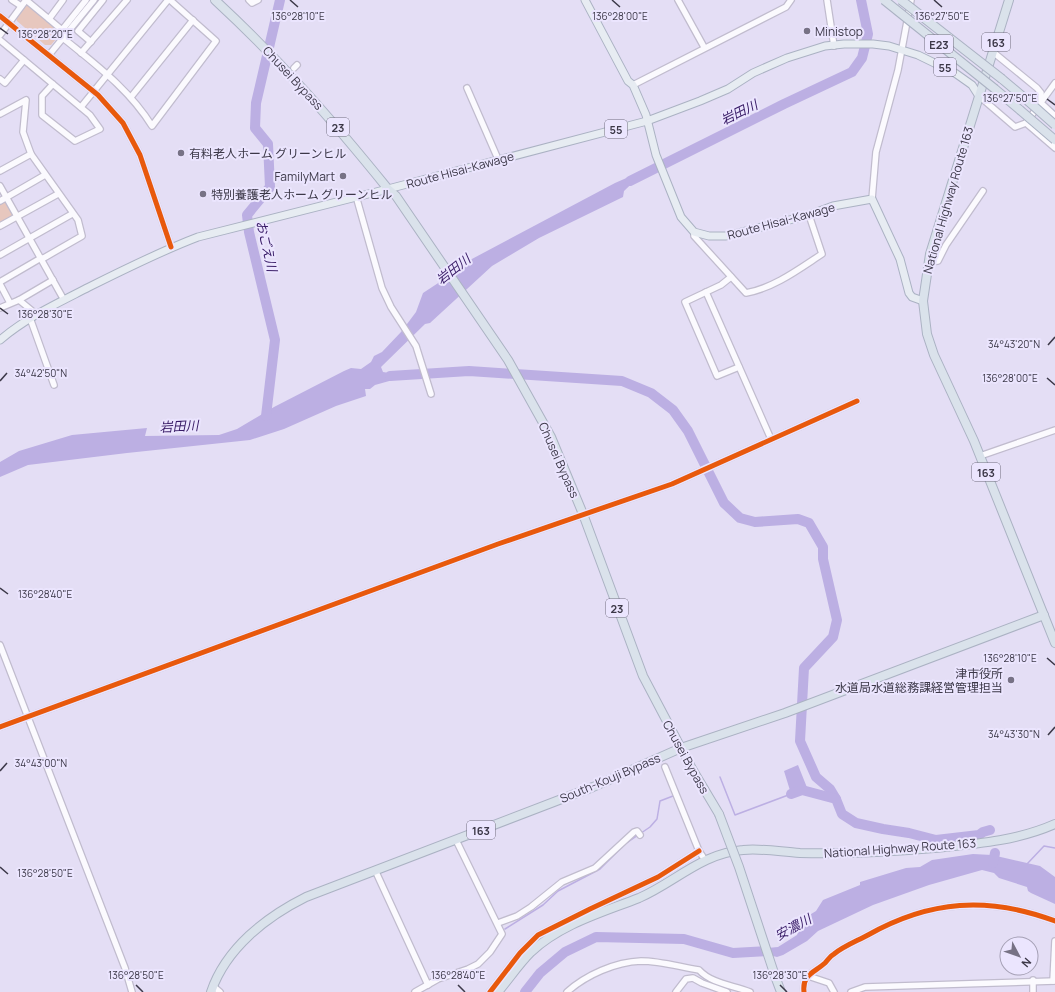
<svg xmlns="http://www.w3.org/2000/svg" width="1055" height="992" font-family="Manrope,'Noto Sans JP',sans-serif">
	<rect width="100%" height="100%" fill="#e4def5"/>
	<g fill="#e7c7be">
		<path d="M 28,5 L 62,32 L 51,45 L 45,45 L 17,21 L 16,18 L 24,6 Z"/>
		<path d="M 3,202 L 6,202 L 14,215 L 13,217 L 0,225 L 0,203 Z"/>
	</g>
	<g fill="#bcafe3">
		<path d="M 647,169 L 624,191 L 623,197 L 539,238 L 492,266 L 430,323 L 425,324 L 381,367 L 383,372 L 407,376 L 375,385 L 370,389 L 365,389 L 366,396 L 336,406 L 284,429 L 250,440 L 127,453 L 28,465 L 0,477 L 0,462 L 19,451 L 72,435 L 147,428 L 145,436 L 219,435 L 237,429 L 274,407 L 344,371 L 351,368 L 361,369 L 371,362 L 374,356 L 382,352 L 401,332 L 416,312 L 423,293 L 461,268 L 470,260 L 615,183 Z"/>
		<path d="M 798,765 L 808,790 L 816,790 L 815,795 L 800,794 L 792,797 L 784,771 Z"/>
		<path d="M 973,854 L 992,855 L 1040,866 L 1055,877 L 1055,904 L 1031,893 L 1028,891 L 1027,887 L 999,878 L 994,873 L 982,870 L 929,885 L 873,905 L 818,931 L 807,941 L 783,955 L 777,957 L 747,950 L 778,947 L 797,935 L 803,919 L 816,911 L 823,900 L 860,885 L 860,882 L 906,868 L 920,867 L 932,860 Z"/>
	</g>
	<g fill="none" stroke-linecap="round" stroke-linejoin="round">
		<g stroke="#bcafe3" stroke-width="1.5">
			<path d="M 720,777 L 735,815 L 791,794"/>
			<path d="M 625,844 L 650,827 L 657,819 L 660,801 L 673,796"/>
			<path d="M 1027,864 L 1044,846 L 1055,848"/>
			<path d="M 505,929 L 543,905 L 558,891 L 600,869 L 623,846"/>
		</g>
		<g stroke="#bcafe3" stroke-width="10">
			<path d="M 630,181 L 784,104 L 852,72 L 862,58 L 868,34 L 861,0"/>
			<path d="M 390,376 L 469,371 L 622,381 L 651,393 L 673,410 L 688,431 L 724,503 L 740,518 L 755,522 L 798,519 L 809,523 L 823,547 L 823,559 L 837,620 L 833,637 L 804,668 L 800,741 L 816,777 L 830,789 L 836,799"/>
			<path d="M 266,416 L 275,340 L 249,232 L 247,215 L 270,187 L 268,144 L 255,128 L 256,103 L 280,0"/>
			<path d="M 791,794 L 802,790 L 836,799 L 842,814 L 856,823 L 883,829 L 909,833 L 936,840 L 979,835 L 983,832 L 990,830"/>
			<path d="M 993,863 L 995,853"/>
			<path d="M 525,992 L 540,973 L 565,952 L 596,937 L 684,939 L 733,953 L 767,951"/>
		</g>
		<defs>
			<g id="minor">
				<path d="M 12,0 L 21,6"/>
				<path d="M 26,0 L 49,19 L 63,0"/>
				<path d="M 249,0 L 252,3 L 258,0"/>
				<path d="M 678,0 L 704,47"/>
				<path d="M 827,0 L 834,46"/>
				<path d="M 0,16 L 98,95 L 123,123 L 140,155 L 171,247"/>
				<path d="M 49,19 L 62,30 L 86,0"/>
				<path d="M 0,35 L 26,0"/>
				<path d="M 63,38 C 96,65 129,89 152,126 L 216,41 L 170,0"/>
				<path d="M 0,40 L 90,115 L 100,129 L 75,141 L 42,115 L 42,96 L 53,84"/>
				<path d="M 91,42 L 78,31 L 103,0"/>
				<path d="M 993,52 L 1037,88 L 1041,93 L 1041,103 L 1055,116"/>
				<path d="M 81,53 L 127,0"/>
				<path d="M 49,55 L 94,0"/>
				<path d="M 294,68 L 297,65"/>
				<path d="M 0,79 L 5,83 L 24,60"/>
				<path d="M 633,85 L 786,7 L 791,0"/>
				<path d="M 467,88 L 498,159"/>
				<path d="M 979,96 L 1015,127 L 1026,123 L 1055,83"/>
				<path d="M 131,97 L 193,20"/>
				<path d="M 81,107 L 168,0"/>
				<path d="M 0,114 L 26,100 L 23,132 L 31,154 L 78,220 L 82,236 L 42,259"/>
				<path d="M 1026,123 L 1055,148"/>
				<path d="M 0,171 L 31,154"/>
				<path d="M 0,186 L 64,300"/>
				<path d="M 356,196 L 382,288 L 391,307 L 416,346 L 431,394"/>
				<path d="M 872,199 L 876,152 L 898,70 L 911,0"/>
				<path d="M 0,201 L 45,175"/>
				<path d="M 0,226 L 58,194"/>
				<path d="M 694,232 L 694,236 L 746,293 C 774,288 799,269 822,254 L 809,215"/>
				<path d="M 0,255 L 72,214"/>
				<path d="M 928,262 L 938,261 L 946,245 L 983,191"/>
				<path d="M 731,277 L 721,285 L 685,302 L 717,376 L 739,367"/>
				<path d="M 0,282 L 41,258"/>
				<path d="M 0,284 L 10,303"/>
				<path d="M 706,292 L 771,439"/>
				<path d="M 19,300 L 53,280"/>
				<path d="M 0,308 L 19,300 L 36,314"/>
				<path d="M 30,318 L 54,385"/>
				<path d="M 980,456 L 1055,430"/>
				<path d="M 0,645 L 125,968 L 132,992"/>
				<path d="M 0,727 L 498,544 L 672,484 L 857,401"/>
				<path d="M 665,767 L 699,851 L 705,860"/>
				<path d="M 375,870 L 428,985"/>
				<path d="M 498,923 L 517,916 L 531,907 L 562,882 L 595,868 L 634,832 L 637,831 L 640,835"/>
				<path d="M 808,976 L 829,983 L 834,992"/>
				<path d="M 1033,980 L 1033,992"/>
				<path d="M 1053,981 L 1055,941"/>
				<path d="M 213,986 L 220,992"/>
				<path d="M 415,992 L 438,979 L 468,969 L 478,964 L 490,952 L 502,934 L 456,840"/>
				<path d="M 490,992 L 520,953 L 538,935 L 590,909 L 658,877 L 699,851"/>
				<path d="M 567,992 C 586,975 615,962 641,961 C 660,961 680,967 699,970 C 712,984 733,985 750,992"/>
				<path d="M 676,992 L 686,979 L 693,978 L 702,983 L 727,992"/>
				<path d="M 804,992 C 802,974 814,973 825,963 C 828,960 830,956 834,954 C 844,946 857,941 868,935 C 930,900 988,896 1055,921"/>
				<path d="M 851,992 L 865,987 L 1055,981"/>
			</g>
			<g id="major">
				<path d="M 585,0 L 628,81 L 633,85 L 646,115 L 656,155 L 681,217 L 694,232 L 709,236 L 726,236 L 809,215 L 833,206 L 872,199 L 900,259 L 909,293 L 912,297 L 923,301"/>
				<path d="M 0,340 C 27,317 58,303 89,287 C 125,269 161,251 198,237 L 388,189 L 647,121 L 700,101 L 728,89 L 753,73 L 787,58 L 825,46 L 844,44 L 873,44 L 889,46 L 918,55 L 955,73 L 972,85 L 979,96"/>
			</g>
			<g id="highway">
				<path d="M 215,0 C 280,60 333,121 388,189 L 396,196 L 508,360 L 551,437 L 583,514 L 643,676 L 691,767 L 719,814"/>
				<path d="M 1009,0 L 930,254 L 923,301 L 927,334 L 934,355 L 974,441 L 1055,643"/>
				<path d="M 1002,79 L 1028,101"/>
				<path d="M 995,89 L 1020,110"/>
				<path d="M 775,976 L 781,992"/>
				<path d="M 211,992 C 226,948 266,917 306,897 L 593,787 L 681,748 L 785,713 L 1044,615"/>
				<path d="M 498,992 C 509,979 519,964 531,952 C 561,924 601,913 639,898 C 674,883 702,853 743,850 C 762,848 781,852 800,853 C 845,854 889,852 934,848 C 975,844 1017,841 1055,824"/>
			</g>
		</defs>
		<use href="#minor" stroke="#c1bcce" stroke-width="8"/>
		<use href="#major" stroke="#abb2c3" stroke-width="9"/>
		<use href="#highway" stroke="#abb2c3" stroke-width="10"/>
		<use href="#minor" stroke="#fbfafe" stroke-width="5.5"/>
		<use href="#major" stroke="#e7ecf2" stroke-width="7"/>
		<use href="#highway" stroke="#dae2eb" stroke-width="8"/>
		<defs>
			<g id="highway-bridge">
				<path d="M 884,0 L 995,89"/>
				<path d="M 901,0 L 1002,79"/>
				<path d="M 1028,101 L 1055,125"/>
				<path d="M 1020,110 L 1055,140"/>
				<path d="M 719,814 L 739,867 L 775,976"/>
			</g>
		</defs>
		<use href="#highway-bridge" stroke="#abb2c3" stroke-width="10" stroke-linecap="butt"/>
		<use href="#highway-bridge" stroke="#dae2eb" stroke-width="8"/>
		<defs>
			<g id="cycleway">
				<path d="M 0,16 L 98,95 L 123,123 L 140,155 L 171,247"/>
				<path d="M 0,727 L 498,544 L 672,484 L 857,401"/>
				<path d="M 490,992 L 520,953 L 538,935 L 590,909 L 658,877 L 699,851"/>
				<path d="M 804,992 C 802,974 814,973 825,963 C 828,960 830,956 834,954 C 844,946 857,941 868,935 C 930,900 988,896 1055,921"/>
			</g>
		</defs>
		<use href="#cycleway" stroke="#ebe5fe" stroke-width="8"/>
		<use href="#cycleway" stroke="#e8590c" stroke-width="5"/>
	</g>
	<path fill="none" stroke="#3c3848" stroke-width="1.5" d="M 290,0 L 298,7M 612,0 L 620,7M 934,0 L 942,7M 0,28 L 8,34M 1047,99 L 1055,105M 0,308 L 8,314M 1048,345 L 1055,337M 1047,378 L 1055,385M 0,381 L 7,373M 0,588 L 8,594M 1047,658 L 1055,665M 1048,735 L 1055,727M 0,771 L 7,763M 0,867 L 8,874M 136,985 L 143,992M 458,985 L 465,992M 780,985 L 787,992"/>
	<g fill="#777285" stroke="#ebe5fe" stroke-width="1.5">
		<circle cx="807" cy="31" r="4"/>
		<circle cx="181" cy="153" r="4"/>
		<circle cx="343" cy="176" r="4"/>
		<circle cx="203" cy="194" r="4"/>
		<circle cx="1011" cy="680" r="4"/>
	</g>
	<g text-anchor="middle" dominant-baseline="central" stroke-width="4" stroke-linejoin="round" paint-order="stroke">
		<g fill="#ebe5fe" stroke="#706c7f" stroke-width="1">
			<rect x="982" y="33" width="28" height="18" rx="3"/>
			<rect x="925" y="35" width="28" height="18" rx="3"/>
			<rect x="934" y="58" width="22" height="18" rx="3"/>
			<rect x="327" y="118" width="22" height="18" rx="3"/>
			<rect x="605" y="120" width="22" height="18" rx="3"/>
			<rect x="972" y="463" width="28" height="18" rx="3"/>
			<rect x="606" y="599" width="22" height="18" rx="3"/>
			<rect x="467" y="821" width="28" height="18" rx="3"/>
		</g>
		<g font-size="11" font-weight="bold" fill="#3c3848">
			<text x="996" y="42">163</text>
			<text x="939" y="44">E23</text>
			<text x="945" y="67">55</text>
			<text x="338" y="127">23</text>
			<text x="616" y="129">55</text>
			<text x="986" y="472">163</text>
			<text x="617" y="608">23</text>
			<text x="481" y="830">163</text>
		</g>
		<g font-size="12" fill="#3c3848" stroke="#ebe5fe" text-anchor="start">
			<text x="815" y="31">Ministop</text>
			<text x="189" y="153">有料老人ホーム グリーンヒル</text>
			<text x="335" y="176" text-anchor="end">FamilyMart</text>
			<text x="211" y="194">特別養護老人ホーム グリーンヒル</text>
			<text x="1003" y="673" text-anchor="end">津市役所<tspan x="1003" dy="14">水道局水道総務課経営管理担当</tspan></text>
		</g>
		<g font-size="12" fill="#3c3848" stroke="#ebe5fe">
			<text transform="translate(293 78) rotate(47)">Chusei Bypass</text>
			<text transform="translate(460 170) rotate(-15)">Route Hisai-Kawage</text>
			<text transform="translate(948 200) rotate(-74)">National Highway Route 163</text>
			<text transform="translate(781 221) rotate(-15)">Route Hisai-Kawage</text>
			<text transform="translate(559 460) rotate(66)">Chusei Bypass</text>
			<text transform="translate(686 757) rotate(61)">Chusei Bypass</text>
			<text transform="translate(610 778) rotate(-23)">South-Kouji Bypass</text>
			<text transform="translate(900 848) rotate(-4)">National Highway Route 163</text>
		</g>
		<g font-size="13" font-style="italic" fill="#371a65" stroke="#ebe5fe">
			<text transform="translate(739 112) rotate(-26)">岩田川</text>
			<text transform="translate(267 246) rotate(77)">おごえ川</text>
			<text transform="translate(453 269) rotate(-38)">岩田川</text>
			<text transform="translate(179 426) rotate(-3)">岩田川</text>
			<text transform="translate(793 927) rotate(-29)">安濃川</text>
		</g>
	</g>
	<g font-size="10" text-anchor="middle" fill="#3c3848" stroke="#ebe5fe" stroke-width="4" stroke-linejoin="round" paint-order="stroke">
		<text x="298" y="20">136°28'10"E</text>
		<text x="620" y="20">136°28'00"E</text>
		<text x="942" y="20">136°27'50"E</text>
		<text x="45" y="38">136°28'20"E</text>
		<text x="1010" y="102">136°27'50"E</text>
		<text x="45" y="318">136°28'30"E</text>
		<text x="1014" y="348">34°43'20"N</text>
		<text x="41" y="377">34°42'50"N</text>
		<text x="1010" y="382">136°28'00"E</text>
		<text x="45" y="598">136°28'40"E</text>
		<text x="1010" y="662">136°28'10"E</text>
		<text x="1014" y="738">34°43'30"N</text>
		<text x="41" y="767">34°43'00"N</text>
		<text x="45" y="877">136°28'50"E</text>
		<text x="136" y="979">136°28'50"E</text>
		<text x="458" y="979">136°28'40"E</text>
		<text x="780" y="979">136°28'30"E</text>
	</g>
	<g transform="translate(1019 956) rotate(131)"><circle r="19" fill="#ebe5fe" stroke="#a5a0b5"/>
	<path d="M0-3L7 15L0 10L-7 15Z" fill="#777285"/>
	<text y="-6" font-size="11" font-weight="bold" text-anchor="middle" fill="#3c3848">N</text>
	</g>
</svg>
